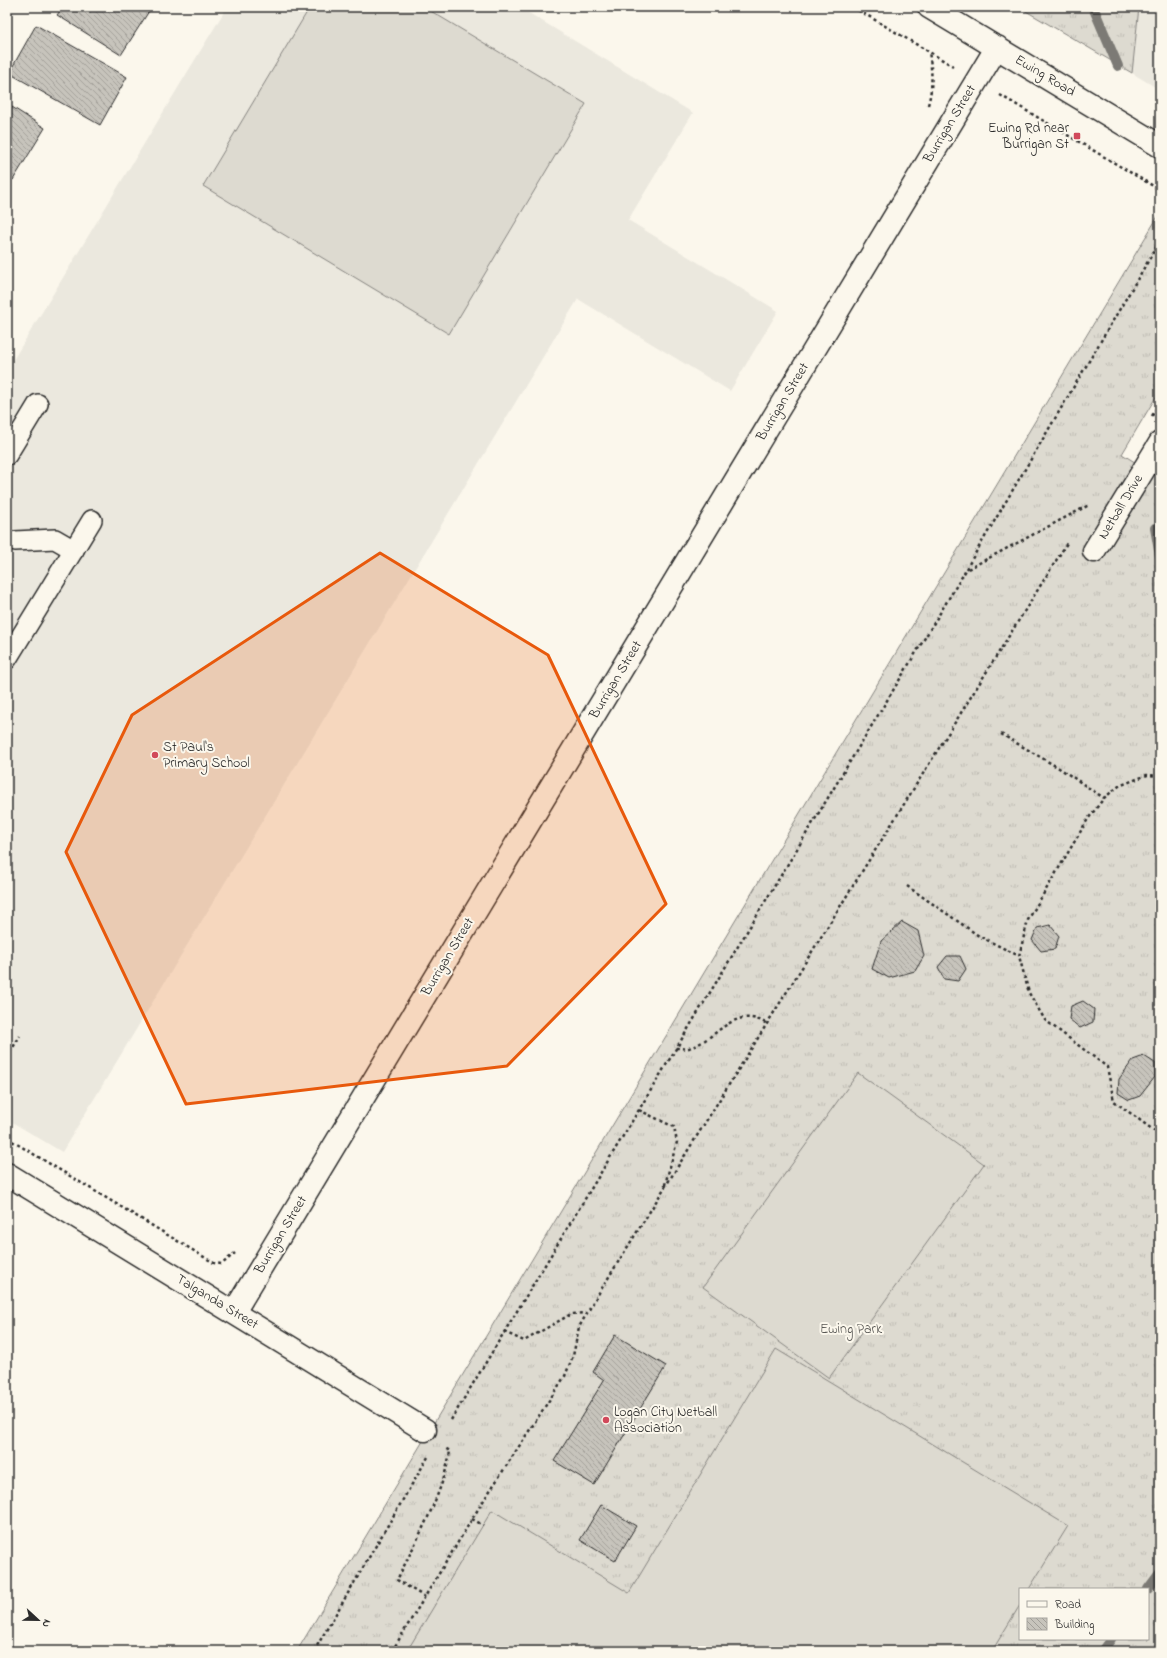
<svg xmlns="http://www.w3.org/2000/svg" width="1167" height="1658" font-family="'Indie Flower',sans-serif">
	<defs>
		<pattern id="grass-tufts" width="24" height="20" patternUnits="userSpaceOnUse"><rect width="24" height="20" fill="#dddad0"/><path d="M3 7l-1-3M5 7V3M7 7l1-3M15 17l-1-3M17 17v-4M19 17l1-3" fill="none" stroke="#bebbb3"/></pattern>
		<pattern id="building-back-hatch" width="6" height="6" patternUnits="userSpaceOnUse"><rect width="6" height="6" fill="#c7c4bc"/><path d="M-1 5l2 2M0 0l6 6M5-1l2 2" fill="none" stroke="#a29f99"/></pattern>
	</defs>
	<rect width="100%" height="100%" fill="#fbf7ec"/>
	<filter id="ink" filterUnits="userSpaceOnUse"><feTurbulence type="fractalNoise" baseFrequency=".025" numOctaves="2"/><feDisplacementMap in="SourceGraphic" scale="8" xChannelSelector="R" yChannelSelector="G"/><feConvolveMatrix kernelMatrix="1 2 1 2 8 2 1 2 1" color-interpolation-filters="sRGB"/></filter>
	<g filter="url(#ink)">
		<g fill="#ebe8de">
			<path d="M 227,7 L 519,7 L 693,113 L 628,220 L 778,311 L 730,391 L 578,299 L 62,1152 L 7,1119 L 7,370 Z"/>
			<path d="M 1139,7 L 1160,7 L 1160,90 L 1132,73 Z"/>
		</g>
		<g fill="url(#grass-tufts)" stroke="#84827e" fill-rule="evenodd">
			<path d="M 1019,7 L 1139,7 L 1132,73 Z"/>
			<path d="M 1160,213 L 1160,390 L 1122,454 L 1160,478 L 1160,1651 L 297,1651 ZM 1020,1589 L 1148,1589 L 1148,1639 L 1020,1639 Z"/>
		</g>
		<g fill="#dddad0" stroke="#84827e">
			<path d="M 310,7 L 424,7 L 586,104 L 449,334 L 203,186 Z"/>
			<path d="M 858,1073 L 984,1164 L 829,1378 L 703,1287 Z"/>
			<path d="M 776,1349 L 1068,1526 L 1029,1589 L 1020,1589 L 1020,1605 L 992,1651 L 407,1651 L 492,1510 L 629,1593 Z"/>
		</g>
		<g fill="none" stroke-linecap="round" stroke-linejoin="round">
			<g stroke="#7b7a75" stroke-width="10">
				<path d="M 1093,7 L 1118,66"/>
				<path d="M 1155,528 L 1160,556"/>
				<path d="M 1148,1589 L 1160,1573"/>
				<path d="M 1102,1651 L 1111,1639"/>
			</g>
		</g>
		<g fill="url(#building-back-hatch)" stroke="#2b2b2b">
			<path d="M 63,7 L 149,7 L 151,8 L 121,55 L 57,15 Z"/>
			<path d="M 36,25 L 127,77 L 100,125 L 9,73 Z"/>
			<path d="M 12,107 L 45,128 L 13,180 L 7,177 L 7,115 Z"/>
			<path d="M 902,922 L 918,931 L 924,956 L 915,971 L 889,978 L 872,969 L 881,941 Z"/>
			<path d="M 1050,925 L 1059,936 L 1055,949 L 1041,951 L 1032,940 L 1037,928 Z"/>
			<path d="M 947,956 L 960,956 L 966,969 L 958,981 L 944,979 L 938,967 Z"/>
			<path d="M 1083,1001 L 1094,1009 L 1093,1022 L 1080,1028 L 1069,1019 L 1071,1006 Z"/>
			<path d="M 1144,1056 L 1155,1063 L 1155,1077 L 1140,1096 L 1129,1100 L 1118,1093 L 1119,1079 L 1133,1060 Z"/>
			<path d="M 615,1335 L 666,1366 L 594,1485 L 554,1461 L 604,1380 L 593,1372 Z"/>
			<path d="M 601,1505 L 636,1526 L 615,1561 L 580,1540 Z"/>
		</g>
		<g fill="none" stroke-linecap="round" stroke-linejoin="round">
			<defs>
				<g id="lane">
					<path d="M 7,455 L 38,404"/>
					<path d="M 15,541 L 55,539 L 74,550"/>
					<path d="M 7,659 L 92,520"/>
				</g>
				<g id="street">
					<path d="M 1094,551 L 1160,443"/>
					<path d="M 7,1174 L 425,1430"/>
					<path d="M 234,1312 L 997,47"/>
				</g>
				<path id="secondary" d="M 929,7 L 1160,146"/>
			</defs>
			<use href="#lane" stroke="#2b2b2b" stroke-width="22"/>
			<use href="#street" stroke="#2b2b2b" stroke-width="25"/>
			<use href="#secondary" stroke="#2b2b2b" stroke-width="25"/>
			<g stroke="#2b2b2b" stroke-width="2.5" stroke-dasharray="3 3" stroke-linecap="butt">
				<path d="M 853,7 L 953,66"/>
				<path d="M 1000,95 L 1160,190"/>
				<path d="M 928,105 C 933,87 932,70 929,52"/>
				<path d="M 1152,416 L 1160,402"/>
				<path d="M 966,569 L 1160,241"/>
				<path d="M 1001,734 L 1059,768 L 1104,798"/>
				<path d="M 1160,776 L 1147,775 L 1119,786 L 1104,798 L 1088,819 L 1028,920 L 1019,956 L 1029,993 L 1045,1020 L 1107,1067 L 1114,1101 L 1160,1135"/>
				<path d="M 907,886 L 979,936 L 1019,956"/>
				<path d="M 676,1048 C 680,1048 685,1049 689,1048 C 717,1040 734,1003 767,1024"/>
				<path d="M 7,1057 L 20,1036"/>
				<path d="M 639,1110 L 674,1127 L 677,1142 L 664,1188"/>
				<path d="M 7,1138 L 214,1263 L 222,1264 L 235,1253"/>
				<path d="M 504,1332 L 524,1341 L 571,1314 L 586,1313"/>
				<path d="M 451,1420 L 966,570 L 1089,505"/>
				<path d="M 472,1519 L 483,1525"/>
				<path d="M 425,1597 L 397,1580 C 415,1543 444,1492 450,1451 L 445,1448"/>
				<path d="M 314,1651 L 428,1457"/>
				<path d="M 392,1651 L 480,1506 L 565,1376 L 573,1356 L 579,1327 L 597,1296 L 1067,543"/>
			</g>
			<use href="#lane" stroke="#fbf7ec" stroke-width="19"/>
			<use href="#street" stroke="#fbf7ec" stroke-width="22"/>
			<use href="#secondary" stroke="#fbf7ec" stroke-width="22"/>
		</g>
	</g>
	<path fill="#e8590c" fill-opacity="0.2" stroke="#e8590c" stroke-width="3" stroke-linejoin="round" d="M 380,553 L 548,655 L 666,904 L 507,1066 L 186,1104 L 66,852 L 132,715 Z"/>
	<g fill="#d1495b" stroke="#fbf7ec" stroke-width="1.5">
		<rect x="1073" y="132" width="8" height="8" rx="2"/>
		<circle cx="155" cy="755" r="4"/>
		<circle cx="606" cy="1420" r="4"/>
	</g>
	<g text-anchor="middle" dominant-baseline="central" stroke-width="4" stroke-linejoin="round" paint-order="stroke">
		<g font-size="14" fill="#2b2b2b" stroke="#fbf7ec">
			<text transform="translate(1045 76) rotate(31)">Ewing Road</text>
			<text transform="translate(950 124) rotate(-59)">Burrigan Street</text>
			<text transform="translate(783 402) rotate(-59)">Burrigan Street</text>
			<text transform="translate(1121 507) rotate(-59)">Netball Drive</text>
			<text transform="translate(616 680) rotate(-59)">Burrigan Street</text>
			<text transform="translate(448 957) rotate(-59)">Burrigan Street</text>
			<text transform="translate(281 1235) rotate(-59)">Burrigan Street</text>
			<text transform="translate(217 1302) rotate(31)">Talganda Street</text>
		</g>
		<g font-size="14" fill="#2b2b2b" stroke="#fbf7ec" text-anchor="start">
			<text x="1069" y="128" text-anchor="end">Ewing Rd near<tspan x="1069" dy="16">Burrigan St</tspan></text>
			<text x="163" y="747">St Paul's<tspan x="163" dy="16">Primary School</tspan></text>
			<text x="614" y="1412">Logan City Netball<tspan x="614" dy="16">Association</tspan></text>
		</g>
		<g font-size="14" fill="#585754" stroke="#fbf7ec">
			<text x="851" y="1329">Ewing Park</text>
		</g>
	</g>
	<rect width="1167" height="1658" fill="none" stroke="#fbf7ec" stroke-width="24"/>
	<rect x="12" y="12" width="1143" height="1634" fill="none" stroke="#2b2b2b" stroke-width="1.5" filter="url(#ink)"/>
	<rect x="1019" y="1588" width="130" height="52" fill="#fbf7ec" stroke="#a8a59f"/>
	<rect x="1027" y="1601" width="20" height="6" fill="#fbf7ec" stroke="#a8a59f"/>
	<text x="1055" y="1608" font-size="12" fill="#2b2b2b">Road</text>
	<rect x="1027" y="1618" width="20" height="12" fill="url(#building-back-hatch)" stroke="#a8a59f"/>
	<text x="1055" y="1628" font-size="12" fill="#2b2b2b">Building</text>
	<g transform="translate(38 1620) rotate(112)" stroke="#fbf7ec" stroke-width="3" paint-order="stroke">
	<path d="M0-3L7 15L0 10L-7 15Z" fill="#2b2b2b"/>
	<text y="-6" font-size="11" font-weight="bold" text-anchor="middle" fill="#2b2b2b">N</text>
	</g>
</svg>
